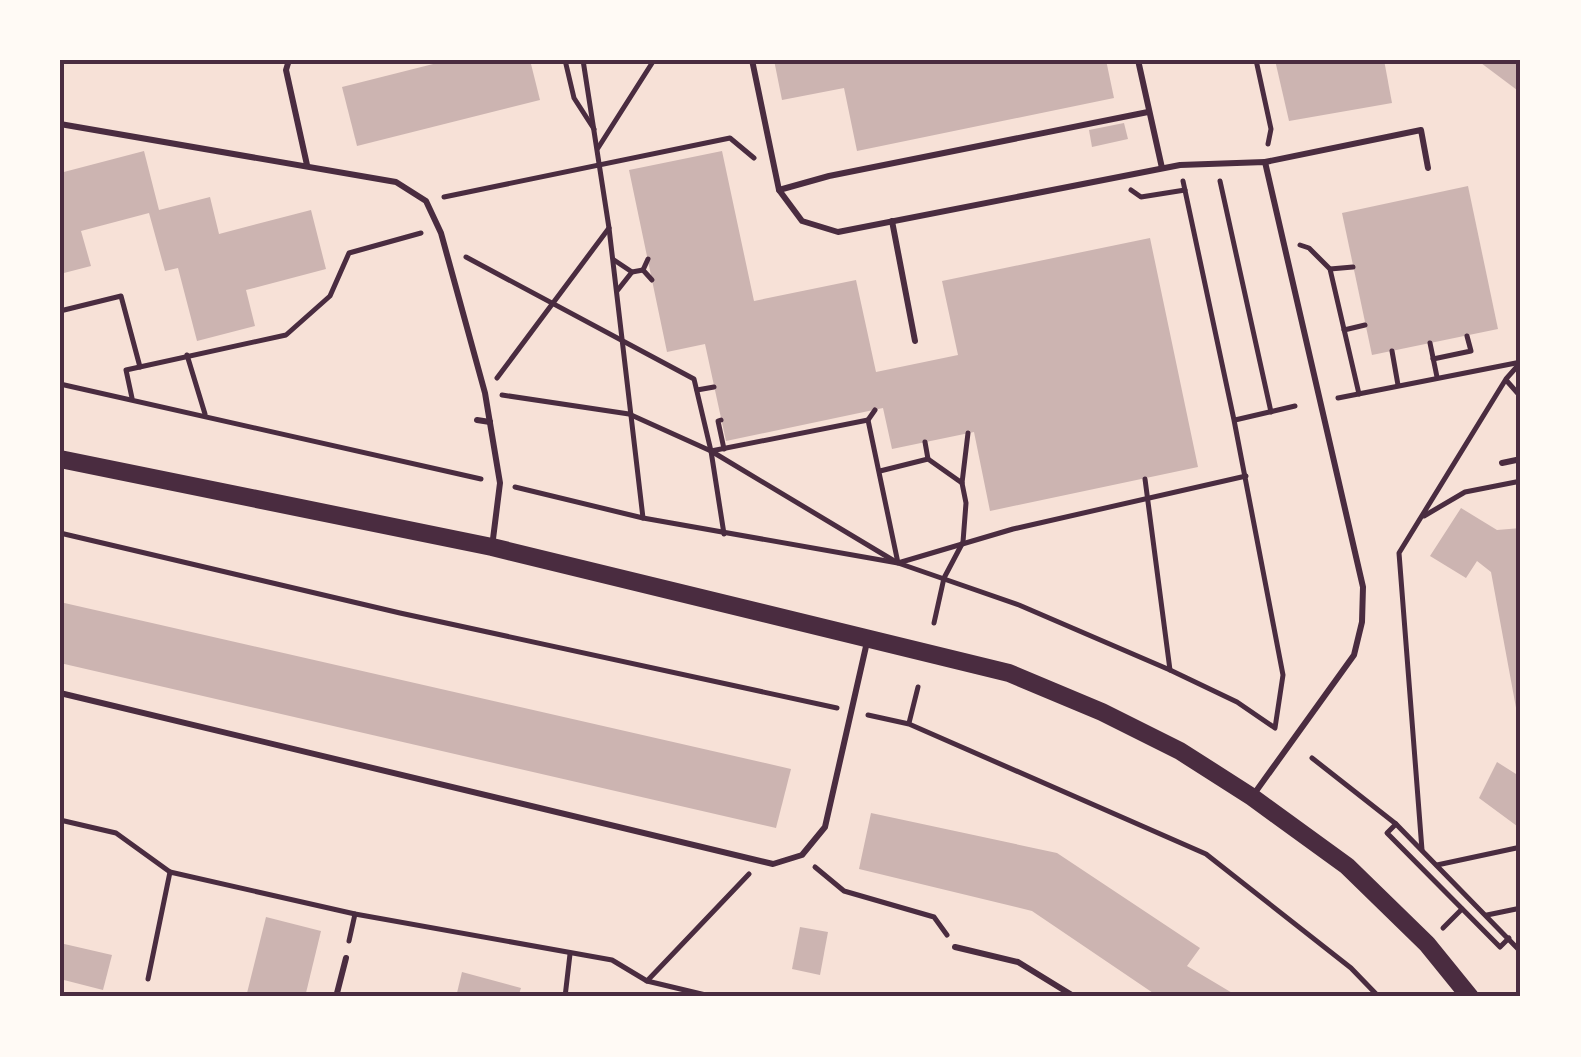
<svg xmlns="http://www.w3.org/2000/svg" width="1581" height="1057" font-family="Ubuntu,sans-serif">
	<rect width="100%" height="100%" fill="#f7e1d7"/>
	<g fill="#ccb4b1">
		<path d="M 449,60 L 530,60 L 540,100 L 357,146 L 342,87 Z"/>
		<path d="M 774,60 L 1106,60 L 1114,98 L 857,151 L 844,88 L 782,100 Z"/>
		<path d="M 1275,60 L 1384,60 L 1392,103 L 1289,121 Z"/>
		<path d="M 1477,60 L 1521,60 L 1521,93 Z"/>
		<path d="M 1124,123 L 1128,139 L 1092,147 L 1089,130 Z"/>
		<path d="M 144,151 L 159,210 L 210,197 L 219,234 L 311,210 L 326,269 L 246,290 L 255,326 L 197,341 L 178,268 L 165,271 L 149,213 L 81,231 L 91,266 L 60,274 L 60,173 Z"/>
		<path d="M 722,151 L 754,301 L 856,280 L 876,372 L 958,355 L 942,281 L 1150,238 L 1198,467 L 990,511 L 974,432 L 892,449 L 883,408 L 726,441 L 705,344 L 667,352 L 629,170 Z"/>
		<path d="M 1468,186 L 1498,329 L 1372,355 L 1342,213 Z"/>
		<path d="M 1461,508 L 1497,530 L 1521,528 L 1521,735 L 1491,572 L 1477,561 L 1466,578 L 1430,556 Z"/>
		<path d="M 60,602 L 791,769 L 776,828 L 60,663 Z"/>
		<path d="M 1497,762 L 1516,774 L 1521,764 L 1521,829 L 1479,798 Z"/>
		<path d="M 871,813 L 1057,853 L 1200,948 L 1187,966 L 1239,997 L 1159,997 L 1032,911 L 859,869 Z"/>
		<path d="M 266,917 L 321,931 L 305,997 L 246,997 Z"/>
		<path d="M 800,927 L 828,932 L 820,975 L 792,969 Z"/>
		<path d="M 60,943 L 112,955 L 103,990 L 60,979 Z"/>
		<path d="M 462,972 L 521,988 L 518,997 L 456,997 Z"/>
	</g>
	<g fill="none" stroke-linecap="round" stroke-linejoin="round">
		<g stroke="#4a2c40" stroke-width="5">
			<path d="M 565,60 L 574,98 L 594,129"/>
			<path d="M 583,60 L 609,228 L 643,518"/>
			<path d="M 1256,60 L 1271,129 L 1268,144"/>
			<path d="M 598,148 L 654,60"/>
			<path d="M 1220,181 L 1271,412"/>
			<path d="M 1131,190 L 1141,197 L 1185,190"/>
			<path d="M 444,197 L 730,138 L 754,158"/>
			<path d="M 1300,245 L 1309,248 L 1330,269 L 1359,394"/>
			<path d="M 466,257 L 694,379 L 711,451 L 724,534"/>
			<path d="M 614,260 L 632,272"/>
			<path d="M 1330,269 L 1353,267"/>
			<path d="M 643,270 L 652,280"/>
			<path d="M 643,270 L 648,259"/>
			<path d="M 617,291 L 632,272 L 643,270"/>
			<path d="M 60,311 L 121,296 L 140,367"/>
			<path d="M 1344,330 L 1365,325"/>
			<path d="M 1430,343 L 1437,377"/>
			<path d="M 1392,351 L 1398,385"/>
			<path d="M 187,355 L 205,414"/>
			<path d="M 1433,359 L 1471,351 L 1467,336"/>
			<path d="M 497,378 L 609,228"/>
			<path d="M 1506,380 L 1521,397"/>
			<path d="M 60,384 L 481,479"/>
			<path d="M 697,390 L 714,387"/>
			<path d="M 502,395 L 629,414 L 711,451 L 896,562"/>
			<path d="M 132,398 L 126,370 L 286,335 L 330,296 L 349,253 L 421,233"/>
			<path d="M 1338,398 L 1521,362"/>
			<path d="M 721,420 L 718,421 L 724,449"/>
			<path d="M 868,420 L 875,410"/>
			<path d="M 1235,420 L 1295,406"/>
			<path d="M 925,442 L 928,459"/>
			<path d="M 711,451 L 868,420 L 898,563 L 1013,529 L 1246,476"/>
			<path d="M 880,471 L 928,459 L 962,483"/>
			<path d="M 1145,479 L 1170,670"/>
			<path d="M 515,487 L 643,518 L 898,563 L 1019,605 L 1170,670 L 1237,702 L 1275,728 L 1283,675 L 1234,420 L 1183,181"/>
			<path d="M 1424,516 L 1465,492 L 1521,481"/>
			<path d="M 60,533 L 400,613 L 837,708"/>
			<path d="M 934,623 L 944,578 L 963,542 L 966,503 L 962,483 L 968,433"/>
			<path d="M 868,715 L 909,724 L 1206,854 L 1351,968 L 1379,997"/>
			<path d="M 909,723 L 918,687"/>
			<path d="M 1312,758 L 1396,824 L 1521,952"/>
			<path d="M 60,820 L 116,833 L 170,872"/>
			<path d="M 1396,824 L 1387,833 L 1500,947 L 1509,938"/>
			<path d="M 1422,850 L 1399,553 L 1506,379 L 1521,362"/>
			<path d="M 1437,865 L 1521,847"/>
			<path d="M 815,867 L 844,891 L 934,917 L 947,935"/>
			<path d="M 1487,915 L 1521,908"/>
			<path d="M 1443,928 L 1462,909"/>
			<path d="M 349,941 L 355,914"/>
			<path d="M 148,979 L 170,872 L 355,914 L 612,960 L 647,981 L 749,874"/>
			<path d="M 647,981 L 714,997"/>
			<path d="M 565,997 L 570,954"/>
		</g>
		<g stroke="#4a2c40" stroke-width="6">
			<path d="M 289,60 L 286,70 L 307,165"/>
			<path d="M 752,60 L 779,190 L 802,221 L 838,232 L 1180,165 L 1265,162 L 1363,587 L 1362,622 L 1354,655 L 1254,794"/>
			<path d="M 1138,60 L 1162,168"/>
			<path d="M 60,124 L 396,182 L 426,201 L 441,233 L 485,393 L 500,483 L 492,547"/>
			<path d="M 1265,162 L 1421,130 L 1428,168"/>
			<path d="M 779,190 L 829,176 L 1148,112"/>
			<path d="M 892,221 L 915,341"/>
			<path d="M 477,420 L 490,422"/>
			<path d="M 1502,463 L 1521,459"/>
			<path d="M 60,693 L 773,864 L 802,855 L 825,827 L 867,642"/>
			<path d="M 955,947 L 1018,962 L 1075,997"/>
			<path d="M 144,997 L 145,996"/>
			<path d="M 336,997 L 346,958"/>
		</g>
		<path stroke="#4a2c40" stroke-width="18" d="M 60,459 L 492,547 L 1009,673 L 1102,712 L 1180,751 L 1252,797 L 1347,866 L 1427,944 L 1470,997"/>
	</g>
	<rect width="1581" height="1057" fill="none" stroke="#fffaf5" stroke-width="125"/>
	<rect x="62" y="62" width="1456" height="932" fill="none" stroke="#4a2c40" stroke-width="4"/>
</svg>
